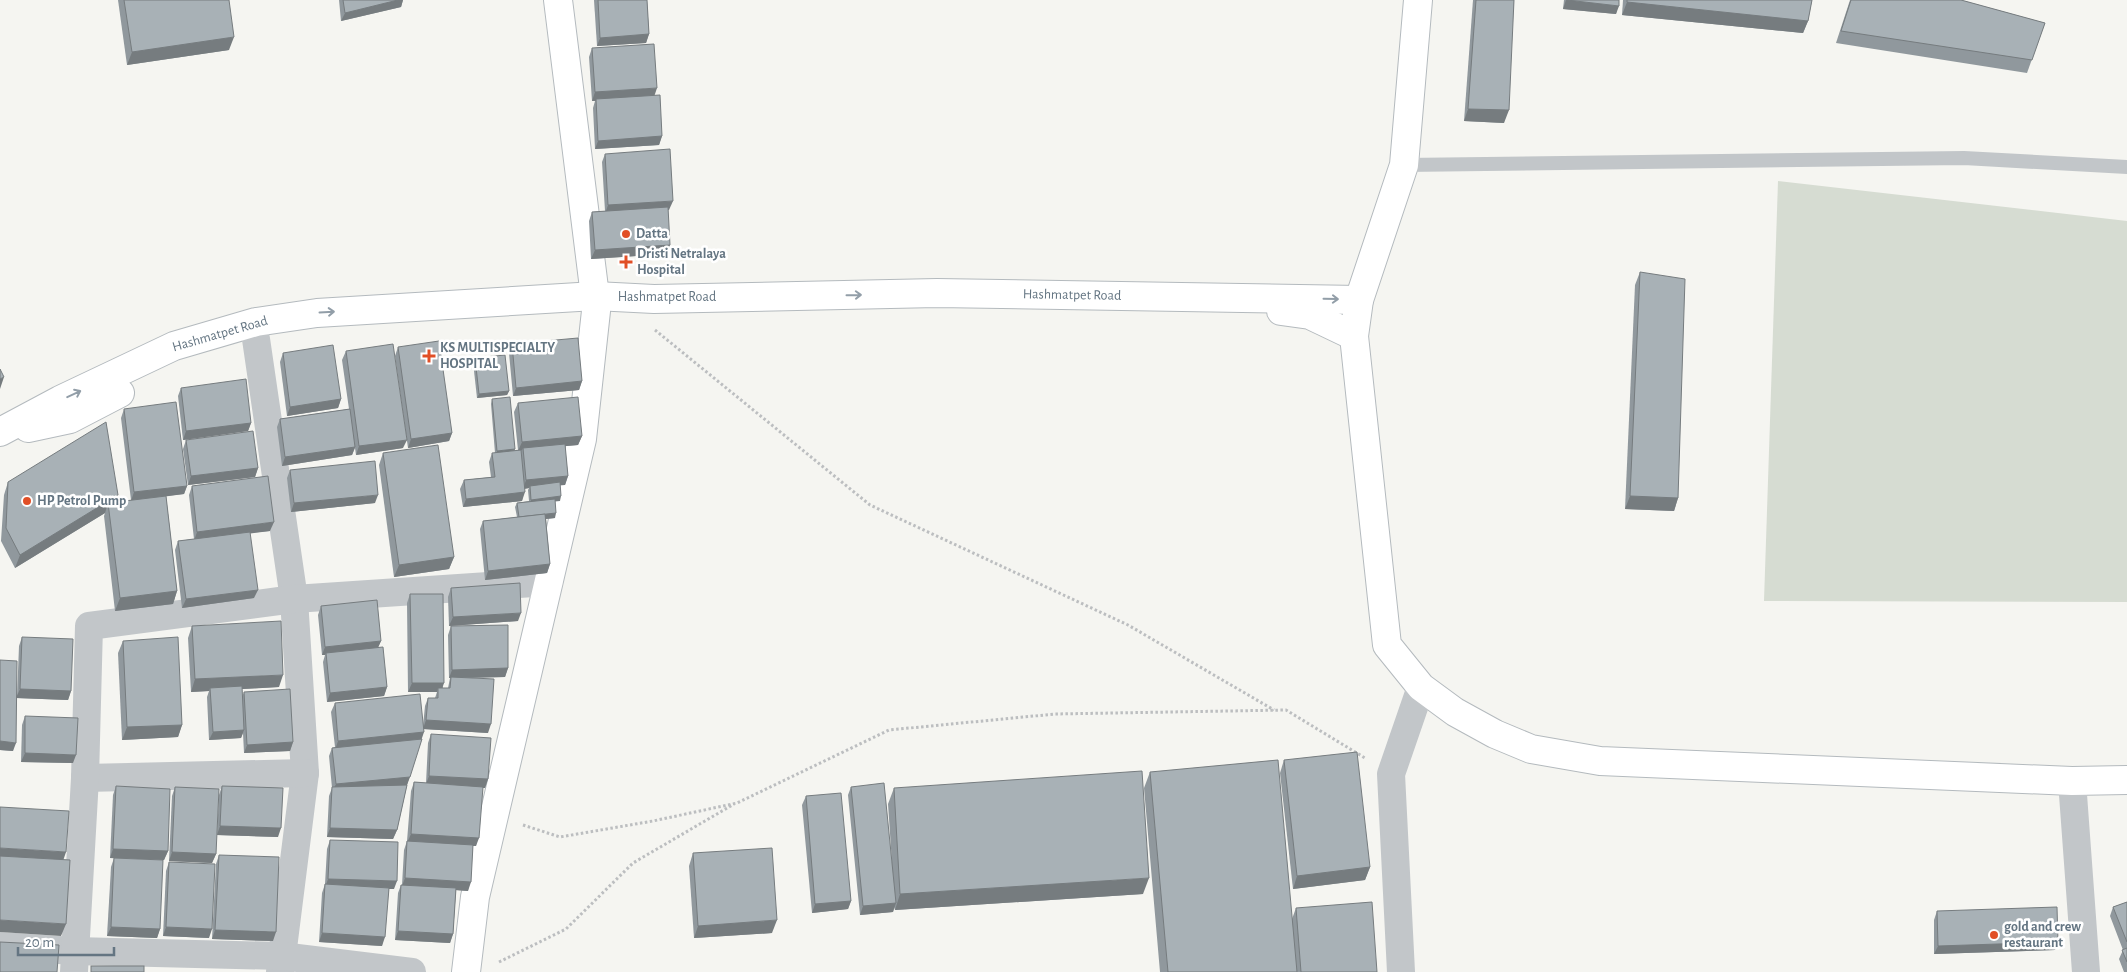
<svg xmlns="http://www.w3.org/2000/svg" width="2127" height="972" font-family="'Alegreya Sans',sans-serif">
	<rect width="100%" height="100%" fill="#f5f5f1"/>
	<path fill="#d6dcd2" d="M 1778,181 L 2127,221 L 2127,602 L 1764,601 Z"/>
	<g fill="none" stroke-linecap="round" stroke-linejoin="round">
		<defs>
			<g id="secondary">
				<path d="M 558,0 L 595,296"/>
				<path d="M 1418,0 L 1404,165 L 1359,300 L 1354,336 L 1387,645 L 1421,687 L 1455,712 L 1495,734 L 1531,749 L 1600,761 L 2072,781 L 2127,780"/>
				<path d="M 1281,311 L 1310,315 L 1354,336"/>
				<path d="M 28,428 L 70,419 L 120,393"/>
				<path d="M 0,432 L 60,400 L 174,346 L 256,322 L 317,313 L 595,296 L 654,299 L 937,293 L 1359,300"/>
				<path d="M 466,972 L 475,897 L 582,439 L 596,311"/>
			</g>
		</defs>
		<use href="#secondary" stroke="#b4babe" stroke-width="30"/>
		<g stroke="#bcbec0" stroke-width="3" stroke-dasharray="2.5 2.5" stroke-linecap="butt">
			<path d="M 655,330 L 870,505 L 1128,625 L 1274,710"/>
			<path d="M 523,825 L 560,837 L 653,821 L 737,803 L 889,730 L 1055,714 L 1286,710 L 1365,758"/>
			<path d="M 499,962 L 566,929 L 633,863 L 734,804"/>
		</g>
		<path stroke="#c2c6c9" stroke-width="14" d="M 1404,165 L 1964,158 L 2127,167"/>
		<g stroke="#c2c6c9" stroke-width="28">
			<path d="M 256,339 L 294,599 L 305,773 L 280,972"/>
			<path d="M 85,778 L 305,773"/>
			<path d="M 2072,781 L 2086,972"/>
			<path d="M 0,946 L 74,951 L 281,956 L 412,972"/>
			<path d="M 74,972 L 85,778 L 89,626 L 294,599 L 549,582"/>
			<path d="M 1401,972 L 1391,774 L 1421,687"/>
		</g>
		<use href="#secondary" stroke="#fff" stroke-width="28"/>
	</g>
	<g fill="#90989d">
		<path d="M 118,0 L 229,0 L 229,50 L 127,65 Z"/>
		<path d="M 339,0 L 403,0 L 401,7 L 341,21 Z"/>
		<path d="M 594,0 L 647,0 L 649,34 L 646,43 L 597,46 Z"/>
		<path d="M 1473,0 L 1514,0 L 1504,123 L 1464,121 Z"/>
		<path d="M 1564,0 L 1619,0 L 1616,14 L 1563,9 Z"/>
		<path d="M 1623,0 L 1812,0 L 1808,21 L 1803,33 L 1622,15 Z"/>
		<path d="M 1850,0 L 1961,0 L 2045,23 L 2027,73 L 1836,43 Z"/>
		<path d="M 592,48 L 654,96 L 662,136 L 659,145 L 595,149 L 593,108 L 595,101 L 592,101 L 589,57 Z"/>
		<path d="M 605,154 L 669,210 L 668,210 L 667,254 L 591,259 L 589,221 L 592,212 L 605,211 L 602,162 Z"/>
		<path d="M 1640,272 L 1678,498 L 1674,511 L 1625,509 L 1635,285 Z"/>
		<path d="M 512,344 L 582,381 L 579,390 L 513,396 L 509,353 Z"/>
		<path d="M 398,347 L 452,433 L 449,441 L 408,448 L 395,356 Z"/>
		<path d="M 346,351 L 403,448 L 356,455 L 355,448 L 352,455 L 282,466 L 277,427 L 280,419 L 349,409 L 342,360 Z"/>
		<path d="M 283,353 L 341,399 L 338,408 L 287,416 L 280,362 Z"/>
		<path d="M 475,358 L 509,391 L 507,395 L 477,398 L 473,362 Z"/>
		<path d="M 181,388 L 251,423 L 248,431 L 183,440 L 178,396 Z"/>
		<path d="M 492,399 L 515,451 L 518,450 L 514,412 L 518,403 L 582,436 L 578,445 L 565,446 L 568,476 L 565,485 L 560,485 L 560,501 L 555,501 L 555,518 L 546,519 L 550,564 L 547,573 L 485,580 L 480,529 L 483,521 L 517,517 L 515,507 L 517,503 L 529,501 L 528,490 L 529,488 L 524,489 L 522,501 L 463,507 L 460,489 L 464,480 L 491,477 L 489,462 L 492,453 L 495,453 L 491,404 Z"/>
		<path d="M 124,409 L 187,486 L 184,494 L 166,496 L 177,591 L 173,604 L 115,611 L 104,516 L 105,513 L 15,568 L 1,541 L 4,495 L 8,482 L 116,502 L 131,500 L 121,418 Z"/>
		<path d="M 186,440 L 258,468 L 255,477 L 188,485 L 183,449 Z"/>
		<path d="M 383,453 L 454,557 L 449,569 L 394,577 L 379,465 Z"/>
		<path d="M 290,470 L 375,503 L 291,512 L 287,478 Z"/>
		<path d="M 192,486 L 270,531 L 250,533 L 254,598 L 182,608 L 175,550 L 178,541 L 194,539 L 189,495 Z"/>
		<path d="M 451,588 L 518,621 L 449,626 L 448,597 Z"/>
		<path d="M 410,594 L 443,688 L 448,688 L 450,678 L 449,678 L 448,635 L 451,626 L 508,668 L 505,677 L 470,678 L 488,733 L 424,729 L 421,739 L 407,785 L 397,830 L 393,839 L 327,837 L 329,796 L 332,788 L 329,756 L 332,748 L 335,747 L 331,712 L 335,703 L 423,726 L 425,706 L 428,698 L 435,698 L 437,692 L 408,692 L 407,603 Z"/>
		<path d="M 321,606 L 381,641 L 378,647 L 387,687 L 384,696 L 327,702 L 323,662 L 325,655 L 322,655 L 318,615 Z"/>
		<path d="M 192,626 L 279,687 L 242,689 L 242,697 L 244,692 L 293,742 L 290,751 L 244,753 L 243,733 L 241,738 L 209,740 L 207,697 L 209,691 L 191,692 L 188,638 Z"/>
		<path d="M 22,637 L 71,691 L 68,700 L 17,698 L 13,751 L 0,750 L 0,660 L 17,697 L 19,646 Z"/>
		<path d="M 123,641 L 182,725 L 178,737 L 122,740 L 118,653 Z"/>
		<path d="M 25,716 L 73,763 L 21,762 L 22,725 Z"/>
		<path d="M 431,734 L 488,779 L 485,788 L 482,788 L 476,846 L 473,846 L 468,891 L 456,890 L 453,934 L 450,943 L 395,940 L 398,893 L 401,885 L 402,885 L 404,850 L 407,841 L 411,791 L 414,782 L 426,783 L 428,743 Z"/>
		<path d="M 1284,760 L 1370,867 L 1365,880 L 1293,889 L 1280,773 Z"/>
		<path d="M 1150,772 L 1292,919 L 1296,908 L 1377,972 L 1160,972 L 1144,788 Z"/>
		<path d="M 116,786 L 168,851 L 164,860 L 110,858 L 113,795 Z"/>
		<path d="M 222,786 L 278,837 L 217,835 L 219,795 Z"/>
		<path d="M 175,787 L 216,854 L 212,863 L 169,861 L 172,796 Z"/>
		<path d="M 851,787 L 892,863 L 888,804 L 894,788 L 1143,894 L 895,910 L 894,907 L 893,912 L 860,915 L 848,795 Z"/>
		<path d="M 806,796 L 851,901 L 848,909 L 812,913 L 802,805 Z"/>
		<path d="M 330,840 L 394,889 L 389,889 L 382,946 L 319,942 L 322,893 L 325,884 L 327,849 Z"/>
		<path d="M 693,853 L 772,933 L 694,938 L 689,866 Z"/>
		<path d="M 219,855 L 273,941 L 212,939 L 216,864 Z"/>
		<path d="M 114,858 L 160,929 L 157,938 L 107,936 L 111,867 Z"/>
		<path d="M 169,862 L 209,938 L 163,936 L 166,871 Z"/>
		<path d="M 2127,902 L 2127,972 L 2124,972 L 2119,959 L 2123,950 L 2110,916 L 2113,907 Z"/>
		<path d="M 1937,911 L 2055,950 L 1934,954 L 1934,920 Z"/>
	</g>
	<g fill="#767c7f">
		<path d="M 398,0 L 403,0 L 401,7 L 341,21 L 345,13 Z"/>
		<path d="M 1566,0 L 1619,6 L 1616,14 L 1563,9 Z"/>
		<path d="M 1627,2 L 1808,21 L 1803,33 L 1622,15 Z"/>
		<path d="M 649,34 L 646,43 L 597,46 L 600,38 Z"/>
		<path d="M 234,37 L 229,50 L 127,65 L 132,52 Z"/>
		<path d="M 657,88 L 654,97 L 592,101 L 595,92 Z"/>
		<path d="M 1468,109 L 1509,110 L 1504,123 L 1464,121 Z"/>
		<path d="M 662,136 L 659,145 L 595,149 L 598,141 Z"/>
		<path d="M 673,201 L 669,210 L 605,214 L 608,205 Z"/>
		<path d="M 670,245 L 667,254 L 591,259 L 595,250 Z"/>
		<path d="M 4,377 L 0,389 L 0,379 Z"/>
		<path d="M 582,381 L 579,390 L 513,396 L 516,388 Z"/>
		<path d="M 509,391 L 507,395 L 477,398 L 479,394 Z"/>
		<path d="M 341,399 L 338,408 L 287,416 L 290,407 Z"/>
		<path d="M 251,423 L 248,431 L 183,440 L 186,431 Z"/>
		<path d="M 452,433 L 449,441 L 408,448 L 411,439 Z"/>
		<path d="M 582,436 L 578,445 L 523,450 L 523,448 L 522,450 L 518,451 L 522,442 Z"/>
		<path d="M 407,440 L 403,448 L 356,455 L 359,446 Z"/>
		<path d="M 355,447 L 352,455 L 282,466 L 285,457 Z"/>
		<path d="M 515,449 L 513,454 L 496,456 L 497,451 Z"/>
		<path d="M 258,468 L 255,477 L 188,485 L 191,476 Z"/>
		<path d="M 568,476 L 565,485 L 530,488 L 530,486 L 529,488 L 523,489 L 526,480 Z"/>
		<path d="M 187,486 L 184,494 L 131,501 L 134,492 Z"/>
		<path d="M 525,492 L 522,501 L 463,507 L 466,499 Z"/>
		<path d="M 118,495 L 114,508 L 108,503 L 105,513 L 15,568 L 20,555 Z"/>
		<path d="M 378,495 L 375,503 L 291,512 L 294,503 Z"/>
		<path d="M 561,496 L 560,501 L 530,504 L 531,500 Z"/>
		<path d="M 1630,496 L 1678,498 L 1674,511 L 1625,509 Z"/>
		<path d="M 556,513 L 555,518 L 517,522 L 519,518 Z"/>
		<path d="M 274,522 L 270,531 L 194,541 L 197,532 Z"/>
		<path d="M 454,557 L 449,569 L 394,577 L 399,565 Z"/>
		<path d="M 550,564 L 547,573 L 485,580 L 488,571 Z"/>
		<path d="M 258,590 L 254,598 L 182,608 L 186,599 Z"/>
		<path d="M 177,591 L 173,604 L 115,611 L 120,598 Z"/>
		<path d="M 521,613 L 518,621 L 449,626 L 453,617 Z"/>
		<path d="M 381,641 L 377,650 L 326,653 L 325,655 L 322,655 L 325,647 Z"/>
		<path d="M 508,668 L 505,677 L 449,678 L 452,670 Z"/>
		<path d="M 283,675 L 279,687 L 210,691 L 210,688 L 209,691 L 191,692 L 195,679 Z"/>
		<path d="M 412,683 L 444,683 L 441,692 L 438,688 L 437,692 L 408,692 Z"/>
		<path d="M 387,687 L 384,696 L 327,702 L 330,693 Z"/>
		<path d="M 20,689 L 71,691 L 68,700 L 16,698 Z"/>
		<path d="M 426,720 L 491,724 L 488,733 L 423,729 Z"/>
		<path d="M 182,725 L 178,737 L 122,740 L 127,727 Z"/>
		<path d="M 244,730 L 241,738 L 209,740 L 213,732 Z"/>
		<path d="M 424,732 L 421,741 L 335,750 L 338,741 Z"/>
		<path d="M 0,741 L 16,743 L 13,751 L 0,750 Z"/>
		<path d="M 293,742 L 290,751 L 244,753 L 247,745 Z"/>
		<path d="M 25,753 L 76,755 L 73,763 L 21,762 Z"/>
		<path d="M 429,776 L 488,779 L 485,788 L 426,784 Z"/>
		<path d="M 410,777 L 407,785 L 332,792 L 336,784 Z"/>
		<path d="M 220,826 L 281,828 L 278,837 L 217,835 Z"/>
		<path d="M 330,828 L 397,830 L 393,839 L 327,837 Z"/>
		<path d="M 411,834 L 479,838 L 476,846 L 407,843 Z"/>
		<path d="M 0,848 L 66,852 L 63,861 L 0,857 Z"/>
		<path d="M 113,849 L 168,851 L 164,860 L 110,858 Z"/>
		<path d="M 172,852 L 216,854 L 212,863 L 169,861 Z"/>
		<path d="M 1370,867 L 1365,880 L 1293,889 L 1297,876 Z"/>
		<path d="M 405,878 L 471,882 L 468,891 L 402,886 Z"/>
		<path d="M 1149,878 L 1143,894 L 895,910 L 900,894 Z"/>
		<path d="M 328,879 L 397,881 L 394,889 L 325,888 Z"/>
		<path d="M 851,901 L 848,909 L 812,913 L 815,904 Z"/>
		<path d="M 896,903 L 893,912 L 860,915 L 863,906 Z"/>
		<path d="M 0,920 L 66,924 L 61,936 L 0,932 Z"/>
		<path d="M 777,920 L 772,933 L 694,938 L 698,926 Z"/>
		<path d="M 111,927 L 160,929 L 157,938 L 107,936 Z"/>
		<path d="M 166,927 L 212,929 L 209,938 L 163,936 Z"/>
		<path d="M 215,930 L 276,932 L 273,941 L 212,939 Z"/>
		<path d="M 398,931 L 453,934 L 450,943 L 395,940 Z"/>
		<path d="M 322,933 L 385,937 L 382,946 L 319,942 Z"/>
		<path d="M 2058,942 L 2055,950 L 1934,954 L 1938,946 Z"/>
	</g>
	<g fill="#a8b1b6" stroke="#767c7f">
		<path d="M 124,0 L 229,0 L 234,37 L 132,52 Z"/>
		<path d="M 343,0 L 398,0 L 345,13 Z"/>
		<path d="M 598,0 L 647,0 L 649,34 L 600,38 Z"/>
		<path d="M 1476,0 L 1514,0 L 1509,110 L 1468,109 Z"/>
		<path d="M 1567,0 L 1619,0 L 1619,6 Z"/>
		<path d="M 1627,0 L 1812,0 L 1808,21 L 1627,2 Z"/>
		<path d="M 1851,0 L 1961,0 L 2045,23 L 2032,60 L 1841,31 Z"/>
		<path d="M 654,44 L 657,88 L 595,92 L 592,48 Z"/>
		<path d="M 660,95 L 662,136 L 598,141 L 596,99 Z"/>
		<path d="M 670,149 L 673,201 L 608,205 L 605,154 Z"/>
		<path d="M 668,207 L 670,245 L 595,250 L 592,212 Z"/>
		<path d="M 1640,272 L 1685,279 L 1678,498 L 1630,496 Z"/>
		<path d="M 578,338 L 582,381 L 516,388 L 512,344 Z"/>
		<path d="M 439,341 L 452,433 L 411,439 L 398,347 Z"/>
		<path d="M 393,344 L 407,440 L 359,446 L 346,351 Z"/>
		<path d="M 333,345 L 341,399 L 290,407 L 283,353 Z"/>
		<path d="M 505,355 L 509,391 L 479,394 L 475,358 Z"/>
		<path d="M 0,369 L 4,377 L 0,379 Z"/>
		<path d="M 246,379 L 251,423 L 186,431 L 181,388 Z"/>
		<path d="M 510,397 L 515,449 L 497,451 L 492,399 Z"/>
		<path d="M 578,397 L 582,436 L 522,442 L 518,403 Z"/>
		<path d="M 176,402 L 187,486 L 134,492 L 124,409 Z"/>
		<path d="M 350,409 L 355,447 L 285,457 L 280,419 Z"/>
		<path d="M 106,422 L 118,495 L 20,555 L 6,528 L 8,482 Z"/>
		<path d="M 253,431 L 258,468 L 191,476 L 186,440 Z"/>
		<path d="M 565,444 L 568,476 L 526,480 L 523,448 Z"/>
		<path d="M 438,445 L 454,557 L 399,565 L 383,453 Z"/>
		<path d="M 521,450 L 525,492 L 466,499 L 464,480 L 495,477 L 492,453 Z"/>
		<path d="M 375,461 L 378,495 L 294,503 L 290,470 Z"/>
		<path d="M 268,476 L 274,522 L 197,532 L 192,486 Z"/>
		<path d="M 560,482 L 561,496 L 531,500 L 530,486 Z"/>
		<path d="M 166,496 L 177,591 L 120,598 L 108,503 Z"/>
		<path d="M 555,499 L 556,513 L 519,517 L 517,503 Z"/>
		<path d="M 545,514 L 550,564 L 488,571 L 483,521 Z"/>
		<path d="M 250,532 L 258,590 L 186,599 L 178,541 Z"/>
		<path d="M 520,583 L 521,613 L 453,617 L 451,588 Z"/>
		<path d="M 410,594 L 443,594 L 444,683 L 412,683 Z"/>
		<path d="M 377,600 L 381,641 L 325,647 L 321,606 Z"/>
		<path d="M 281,621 L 283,675 L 195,679 L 192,626 Z"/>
		<path d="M 508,625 L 508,668 L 452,670 L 451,626 Z"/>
		<path d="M 22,637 L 73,639 L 71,691 L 20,689 Z"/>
		<path d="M 178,637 L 182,725 L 127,727 L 123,641 Z"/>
		<path d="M 383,647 L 387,687 L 330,693 L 326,653 Z"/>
		<path d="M 0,660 L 17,661 L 16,743 L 0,741 Z"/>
		<path d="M 451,677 L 494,679 L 491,724 L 426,720 L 428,698 L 438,698 L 438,688 L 450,688 Z"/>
		<path d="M 242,686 L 244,730 L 213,732 L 210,688 Z"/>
		<path d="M 290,689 L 293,742 L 247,745 L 244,692 Z"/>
		<path d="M 420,694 L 424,732 L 338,741 L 335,703 Z"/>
		<path d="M 25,716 L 78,718 L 76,755 L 25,753 Z"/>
		<path d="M 431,734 L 491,738 L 488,779 L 429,776 Z"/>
		<path d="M 422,739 L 410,777 L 336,784 L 332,748 Z"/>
		<path d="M 1357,752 L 1370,867 L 1297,876 L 1284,760 Z"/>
		<path d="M 1278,760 L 1297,972 L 1168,972 L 1150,772 Z"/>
		<path d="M 1142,771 L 1149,878 L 900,894 L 894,788 Z"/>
		<path d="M 414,782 L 483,787 L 479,838 L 411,834 Z"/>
		<path d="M 884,783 L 896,903 L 863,906 L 851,787 Z"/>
		<path d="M 407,785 L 397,830 L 330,828 L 332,787 Z"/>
		<path d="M 116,786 L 170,789 L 168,851 L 113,849 Z"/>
		<path d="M 222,786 L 283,788 L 281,828 L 220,826 Z"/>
		<path d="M 175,787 L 219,789 L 216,854 L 172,852 Z"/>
		<path d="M 841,793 L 851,901 L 815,904 L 806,796 Z"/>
		<path d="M 0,807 L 69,811 L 66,852 L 0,848 Z"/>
		<path d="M 330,840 L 398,842 L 397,881 L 328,879 Z"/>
		<path d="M 407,841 L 473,845 L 471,882 L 405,878 Z"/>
		<path d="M 772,848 L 777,920 L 698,926 L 693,853 Z"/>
		<path d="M 219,855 L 279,857 L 276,932 L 215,930 Z"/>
		<path d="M 0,856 L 70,860 L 66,924 L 0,920 Z"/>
		<path d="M 114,858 L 163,860 L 160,929 L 111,927 Z"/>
		<path d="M 169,862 L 215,864 L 212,929 L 166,927 Z"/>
		<path d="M 325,884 L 389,888 L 385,937 L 322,933 Z"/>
		<path d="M 401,885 L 456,888 L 453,934 L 398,931 Z"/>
		<path d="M 1372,902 L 1377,972 L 1301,972 L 1296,908 Z"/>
		<path d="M 2127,902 L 2127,942 L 2113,907 Z"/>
		<path d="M 2057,907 L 2058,942 L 1938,946 L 1937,911 Z"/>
		<path d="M 0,942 L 59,945 L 57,972 L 0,972 Z"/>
		<path d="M 2127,948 L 2127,962 L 2122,950 Z"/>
		<rect x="91" y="966" width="53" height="6"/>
	</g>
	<defs><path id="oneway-shaft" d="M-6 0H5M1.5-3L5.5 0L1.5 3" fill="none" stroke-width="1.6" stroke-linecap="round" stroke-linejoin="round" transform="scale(1.25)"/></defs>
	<g stroke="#929ea8">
		<use href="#oneway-shaft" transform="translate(854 295) rotate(-1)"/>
		<use href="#oneway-shaft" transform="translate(1331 299) rotate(1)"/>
		<use href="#oneway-shaft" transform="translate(327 312) rotate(-3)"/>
		<use href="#oneway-shaft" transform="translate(74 394) rotate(-25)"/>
	</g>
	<g fill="#e14f26" stroke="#fff" stroke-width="2">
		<circle cx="626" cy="234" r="5"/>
		<path d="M623.5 254.5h5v5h5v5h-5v5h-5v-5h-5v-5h5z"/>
		<path d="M426.5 348.5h5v5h5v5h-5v5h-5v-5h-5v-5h5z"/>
		<circle cx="27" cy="501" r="5"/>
		<circle cx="1994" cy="935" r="5"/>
	</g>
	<g text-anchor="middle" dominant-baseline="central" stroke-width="5" stroke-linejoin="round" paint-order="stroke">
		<g font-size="14" font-weight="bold" fill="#647582" stroke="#fff" text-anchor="start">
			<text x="636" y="234">Datta</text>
			<text x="637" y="254">Dristi Netralaya<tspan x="637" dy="16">Hospital</tspan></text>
			<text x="440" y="348">KS MULTISPECIALTY<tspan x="440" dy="16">HOSPITAL</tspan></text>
			<text x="37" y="501">HP Petrol Pump</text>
			<text x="2004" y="927">gold and crew<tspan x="2004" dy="16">restaurant</tspan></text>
		</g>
		<g font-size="14" fill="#647582" stroke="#fff">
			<text transform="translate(1072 295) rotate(1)">Hashmatpet Road</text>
			<text x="667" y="297">Hashmatpet Road</text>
			<text transform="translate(220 334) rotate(-16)">Hashmatpet Road</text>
		</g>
	</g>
	<path d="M18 947v8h96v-8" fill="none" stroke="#647582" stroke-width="2.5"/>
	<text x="25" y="947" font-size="15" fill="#647582" stroke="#ffffff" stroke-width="4" paint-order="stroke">20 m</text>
</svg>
